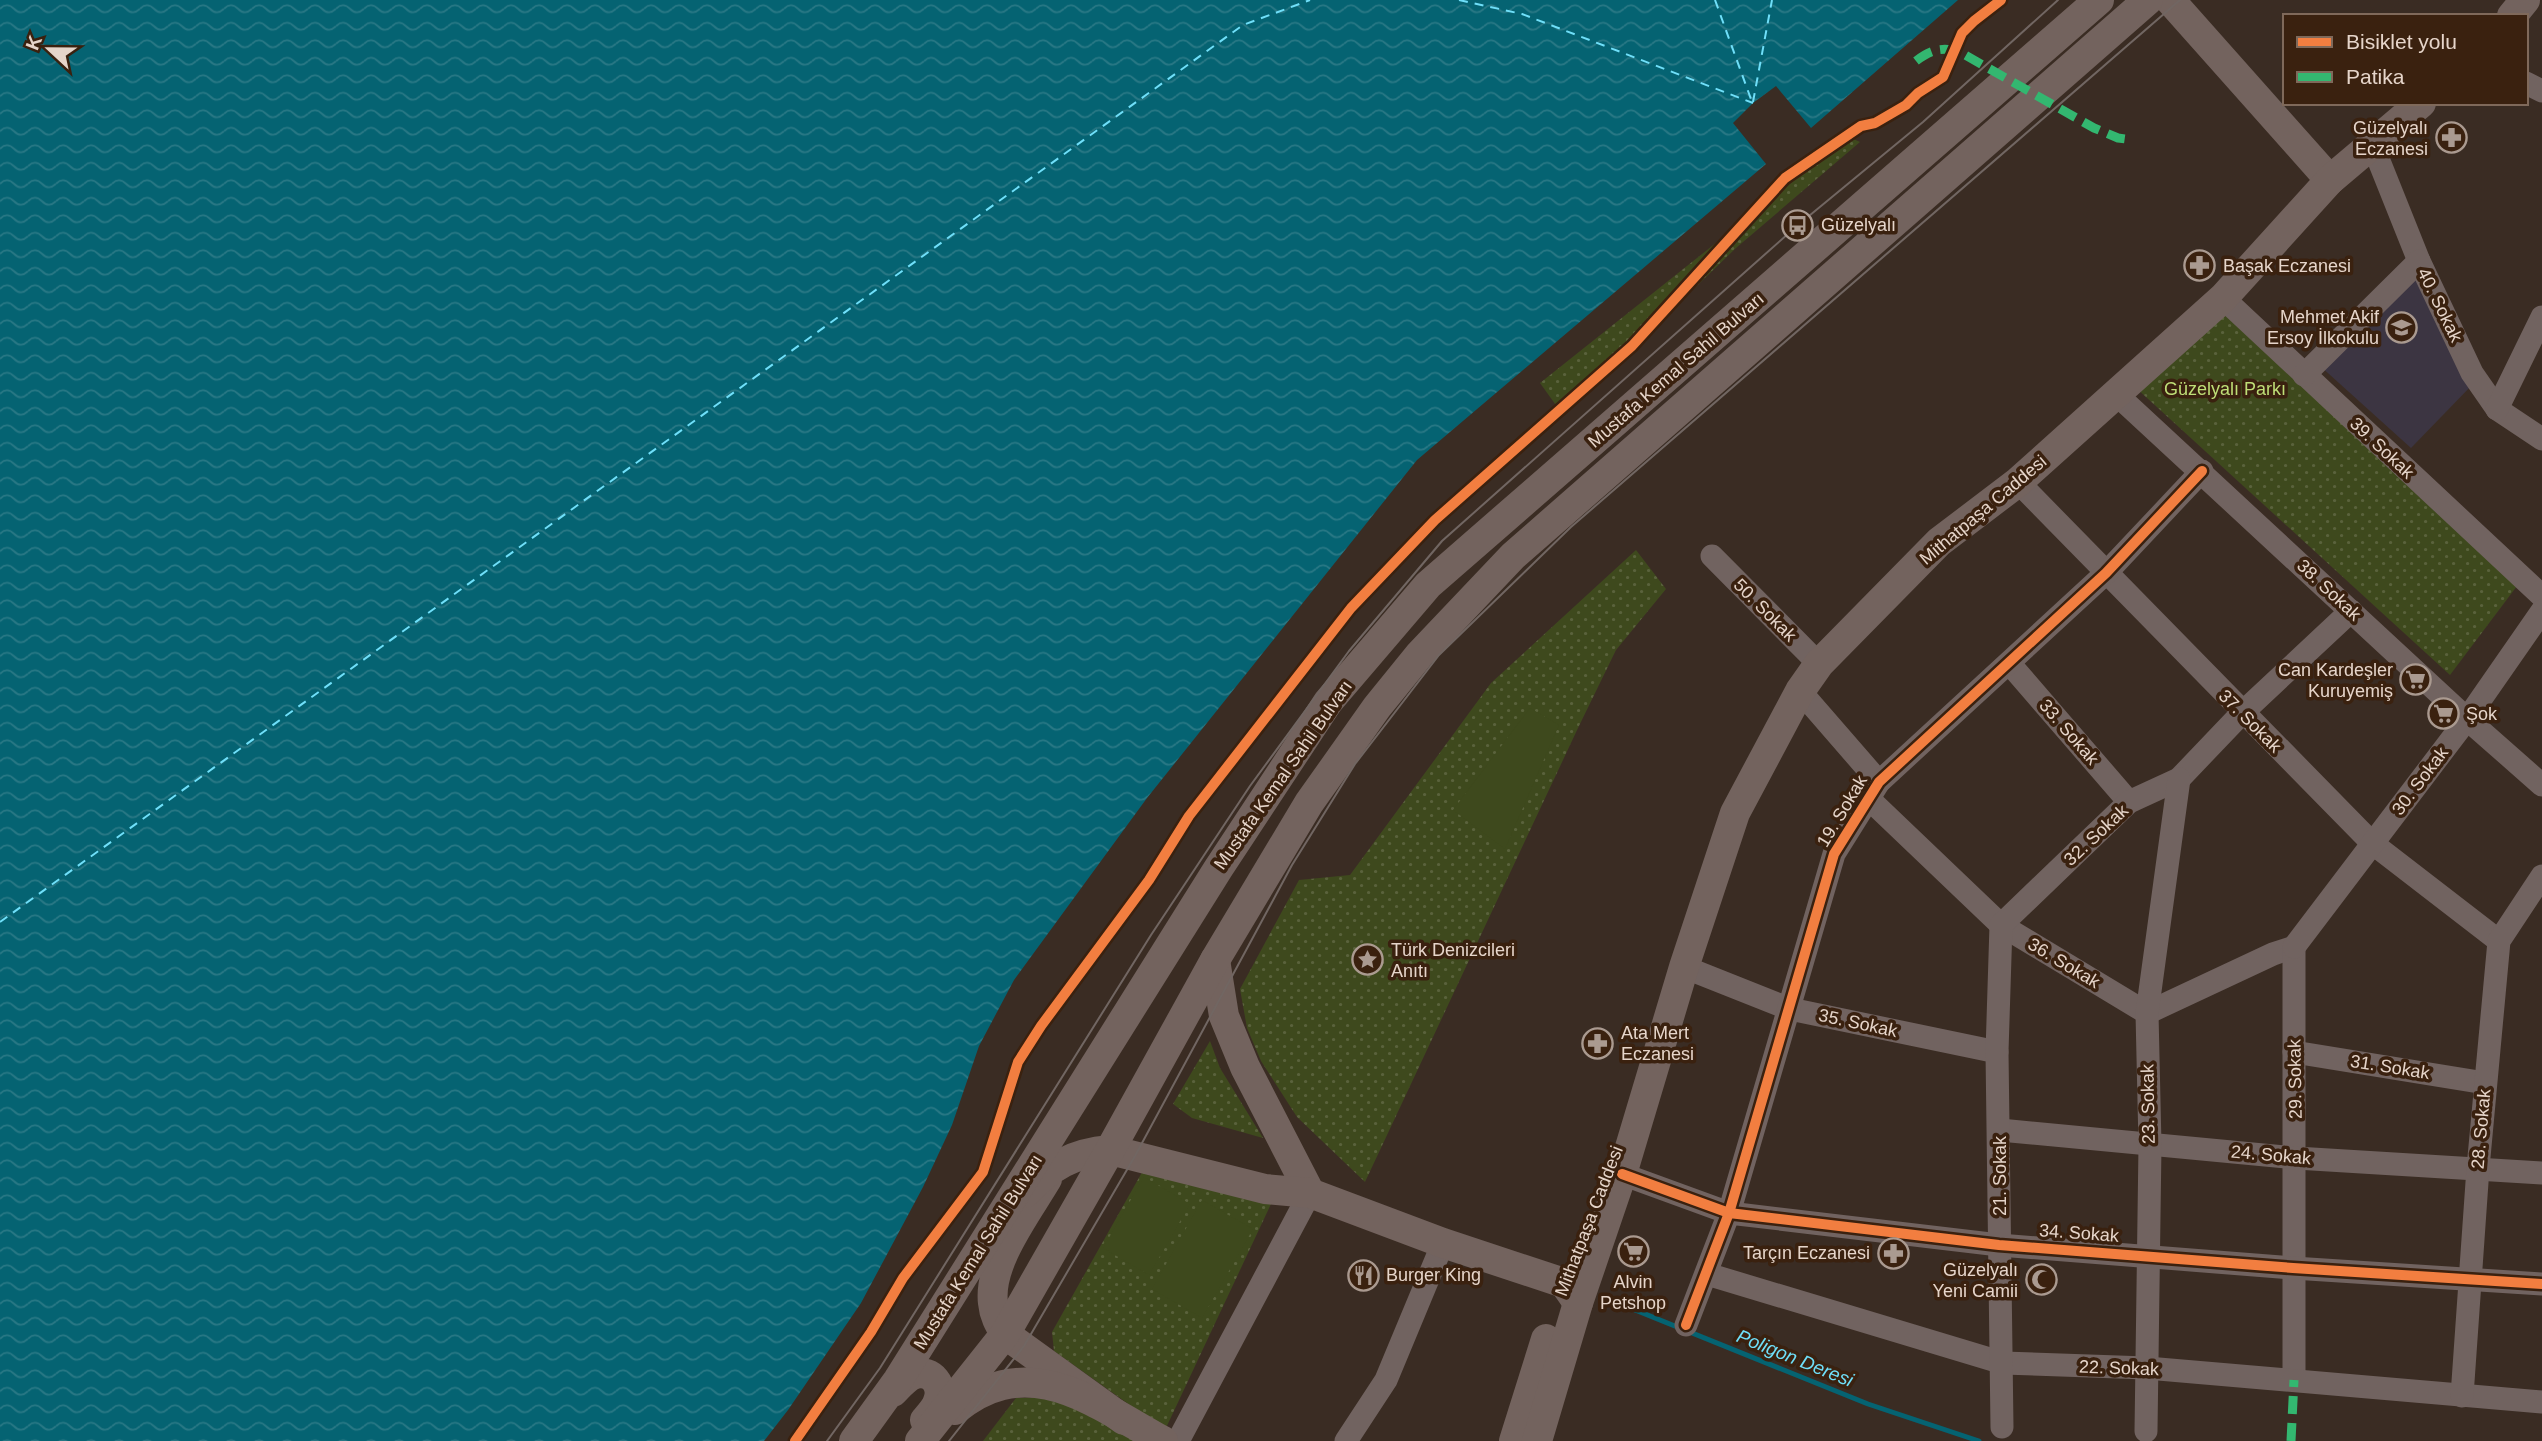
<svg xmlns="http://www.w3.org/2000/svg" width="2542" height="1441" font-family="Arial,sans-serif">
	<defs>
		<pattern id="green-dots" width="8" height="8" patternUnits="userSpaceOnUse" patternTransform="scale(1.75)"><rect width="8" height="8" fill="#3e491d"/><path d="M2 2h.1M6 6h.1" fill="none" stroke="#5a623c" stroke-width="1.8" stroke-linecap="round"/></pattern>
		<pattern id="water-waves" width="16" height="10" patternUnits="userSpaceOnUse" patternTransform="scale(1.75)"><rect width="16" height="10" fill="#056372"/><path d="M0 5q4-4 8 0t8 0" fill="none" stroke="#297885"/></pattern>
	</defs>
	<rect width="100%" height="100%" fill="#3a2c23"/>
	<path fill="#3c3542" d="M 2416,271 L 2473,384 L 2411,448 L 2319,365 Z"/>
	<g fill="url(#green-dots)">
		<path d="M 1849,137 L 1860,142 L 1736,248 L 1563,415 L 1540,383 Z"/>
		<path d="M 2225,307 L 2520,582 L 2450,675 L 2135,387 Z"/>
		<path d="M 1636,550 L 1666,589 L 1616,650 L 1578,728 L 1365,1182 L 1297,1117 L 1261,1061 L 1247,1028 L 1240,989 L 1299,880 L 1350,875 L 1491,683 Z"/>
		<path d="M 1210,1041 L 1220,1068 L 1263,1138 L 1192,1118 L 1173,1104 Z"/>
		<path d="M 1145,1167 L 1271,1204 L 1165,1430 L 1054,1351 L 1052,1332 Z"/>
		<path d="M 1060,1397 L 1143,1441 L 983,1441 L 1016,1398 Z"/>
	</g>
	<g fill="#3e491d">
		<path d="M 1530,708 L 1559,725 L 1505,849 L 1453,810 Z"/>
		<path d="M 1144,1177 L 1190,1204 L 1149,1275 L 1103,1248 Z"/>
		<path d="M 1202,1200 L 1253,1229 L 1202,1318 L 1152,1289 Z"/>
	</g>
	<path fill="url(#water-waves)" d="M 0,0 L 1958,0 L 1811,128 L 1776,86 L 1753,103 L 1733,123 L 1766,164 L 1417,460 L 1147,798 L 1014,980 L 979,1046 L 952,1125 L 923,1187 L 861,1303 L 788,1410 L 764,1441 L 0,1441 Z"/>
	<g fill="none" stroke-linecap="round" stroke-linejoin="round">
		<path stroke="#056372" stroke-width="5" d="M 1603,1297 L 1868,1404 L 1979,1441"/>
		<g stroke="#6fdff9" stroke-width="2" stroke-dasharray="9 7" stroke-linecap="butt">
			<path d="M 1459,0 L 1522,14 L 1753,103"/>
			<path d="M 1715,0 L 1752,102"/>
			<path d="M 1753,102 L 1772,0"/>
			<path d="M 0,922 L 1243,25 L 1310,0"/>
		</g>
		<g stroke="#716360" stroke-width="23">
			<path d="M 2526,83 L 2542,91"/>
			<path d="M 2373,146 L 2419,261 L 2472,373 L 2497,409 L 2542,439"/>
			<path d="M 2223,298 L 2542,596"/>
			<path d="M 2304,375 L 2419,261"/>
			<path d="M 2116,394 L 2467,719 L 2542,785"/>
			<path d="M 2497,409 L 2542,317"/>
			<path d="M 2018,482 L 2372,843 L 2499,941"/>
			<path d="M 1712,556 L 1819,664"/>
			<path d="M 2009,663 L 2129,802"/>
			<path d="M 1800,691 L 1879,782"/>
			<path d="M 1868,798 L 2001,925 L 2147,1013 L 2273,954 L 2294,947"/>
			<path d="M 2294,947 L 2294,1380"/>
			<path d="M 2294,947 L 2467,719 L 2542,611"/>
			<path d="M 1684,967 L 1790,1009 L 1997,1052"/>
			<path d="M 2294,1052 L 2485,1083"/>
			<path d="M 2000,1130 L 2296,1158 L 2542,1173"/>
			<path d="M 1622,1174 L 1729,1213 L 1999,1245 L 2293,1268 L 2542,1284"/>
			<path d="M 1707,1274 L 2003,1363 L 2147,1368 L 2542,1402"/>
			<path d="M 1686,1325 L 1729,1213 L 1834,854 L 1879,782 L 2106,573 L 2202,471"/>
			<path d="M 2462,1396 L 2478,1168 L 2499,941 L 2542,876"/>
			<path d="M 2002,1427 L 1997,1052 L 2001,925 L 2129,802 L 2179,779 L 2242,713 L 2351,611"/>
			<path d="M 2146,1431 L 2150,1145 L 2147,1013 L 2179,779"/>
			<path d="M 1178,1441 L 1310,1193"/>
			<path d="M 1346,1441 L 1386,1380 L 1443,1243"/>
		</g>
		<g stroke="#73635e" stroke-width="30">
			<path d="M 2170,0 L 2330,180"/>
			<path d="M 2512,16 L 2525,0"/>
			<path d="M 1215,960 L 1224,1016 L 1245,1067 L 1310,1193"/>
			<path d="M 1047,1179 C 1027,1213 988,1263 993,1303 C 994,1315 999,1324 1005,1334 L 1124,1420"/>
			<path d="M 1025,1193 C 1051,1166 1073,1153 1110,1150 L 1265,1189 L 1310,1193 L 1443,1243 L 1564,1283 L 1578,1303"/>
			<path d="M 893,1392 C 899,1386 906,1377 915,1374 C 932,1369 944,1386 938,1401 C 936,1408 930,1414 925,1420"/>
			<path d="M 955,1410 C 1029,1349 1094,1403 1163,1441"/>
			<path d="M 854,1441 L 898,1380 L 1218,869 L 1328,702 L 1428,585 L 2099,0"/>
			<path d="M 920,1441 L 1005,1334 L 1110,1150 L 1215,960 L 1309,803 L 1377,707 L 1420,654 L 1513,556 L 2148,0"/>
			<path d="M 1514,1441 L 1546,1339"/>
			<path d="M 1537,1441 L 1578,1303 L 1622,1174 L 1684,967 L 1735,813 L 1800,691 L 1819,664 L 1939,542 L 2018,482 L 2223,298 L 2330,180 L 2421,103"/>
		</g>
		<g stroke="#716662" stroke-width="2">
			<path d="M 827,1441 L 880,1368 L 1151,935 L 1250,786 L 1349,651 L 1442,541 L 1798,225 L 1923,122 L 2058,0"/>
			<path d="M 949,1441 L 1024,1346 L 1135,1156 L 1292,865 L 1355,764 L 1439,655 L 1571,527 L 2180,0"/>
		</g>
		<g stroke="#33b770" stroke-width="9" stroke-dasharray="18 9" stroke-linecap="butt">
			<path d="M 1916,61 C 1930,50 1941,47 1958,51 L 2094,128 L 2118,138 L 2133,140"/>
			<path d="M 2291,1441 L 2294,1380"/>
		</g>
		<defs>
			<g id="cycleway">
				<path d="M 1622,1174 L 1729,1213 L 1999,1245 L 2293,1268 L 2542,1284"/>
				<path d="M 1686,1325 L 1729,1213 L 1834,854 L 1879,782 L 2106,573 L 2202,471"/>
				<path d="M 795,1441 L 871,1332 L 903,1278 L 983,1172 L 1018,1062 L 1041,1026 L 1149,880 L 1189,816 L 1351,608 L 1435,520 L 1632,346 L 1785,178 L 1861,126 L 1875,123 L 1906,105 L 1918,93 L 1943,77 L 1962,33 L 1974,21 L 2001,0"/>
			</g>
		</defs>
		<use href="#cycleway" stroke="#3a210f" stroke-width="15"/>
		<use href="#cycleway" stroke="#f27e40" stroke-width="10"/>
	</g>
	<defs>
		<symbol id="pharmacy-ring" viewBox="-11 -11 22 22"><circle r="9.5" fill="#3a210f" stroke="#aa9a90" stroke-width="1.5"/><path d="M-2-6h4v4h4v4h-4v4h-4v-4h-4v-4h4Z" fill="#aa9a90"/></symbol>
		<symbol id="bus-ring" viewBox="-11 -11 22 22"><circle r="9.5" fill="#3a210f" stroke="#aa9a90" stroke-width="1.5"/><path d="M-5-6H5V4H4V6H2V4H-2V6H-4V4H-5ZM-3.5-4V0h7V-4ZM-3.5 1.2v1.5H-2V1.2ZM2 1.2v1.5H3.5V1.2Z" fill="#aa9a90"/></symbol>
		<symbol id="school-ring" viewBox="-11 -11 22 22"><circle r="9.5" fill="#3a210f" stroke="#aa9a90" stroke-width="1.5"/><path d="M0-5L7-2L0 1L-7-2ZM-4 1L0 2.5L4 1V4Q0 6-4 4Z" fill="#aa9a90"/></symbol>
		<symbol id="supermarket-ring" viewBox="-11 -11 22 22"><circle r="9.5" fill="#3a210f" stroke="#aa9a90" stroke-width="1.5"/><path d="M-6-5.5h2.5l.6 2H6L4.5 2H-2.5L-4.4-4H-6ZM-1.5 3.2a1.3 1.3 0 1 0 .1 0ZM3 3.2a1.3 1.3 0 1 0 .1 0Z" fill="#aa9a90"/></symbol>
		<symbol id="sight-ring" viewBox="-11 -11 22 22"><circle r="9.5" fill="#3a210f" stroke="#aa9a90" stroke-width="1.5"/><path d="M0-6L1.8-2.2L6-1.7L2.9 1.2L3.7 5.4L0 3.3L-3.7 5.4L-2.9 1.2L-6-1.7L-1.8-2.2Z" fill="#aa9a90"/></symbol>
		<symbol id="restaurant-ring" viewBox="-11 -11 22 22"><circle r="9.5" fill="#3a210f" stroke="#aa9a90" stroke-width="1.5"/><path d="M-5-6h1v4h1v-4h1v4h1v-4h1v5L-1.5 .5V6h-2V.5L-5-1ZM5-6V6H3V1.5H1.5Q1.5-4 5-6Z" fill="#aa9a90"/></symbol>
		<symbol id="mosque-ring" viewBox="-11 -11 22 22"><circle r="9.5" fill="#3a210f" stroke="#aa9a90" stroke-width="1.5"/><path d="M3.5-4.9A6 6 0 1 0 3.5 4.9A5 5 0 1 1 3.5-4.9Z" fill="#aa9a90"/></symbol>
	</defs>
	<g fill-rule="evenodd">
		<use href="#pharmacy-ring" x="2434" y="120" width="35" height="35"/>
		<use href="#bus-ring" x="1780" y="208" width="35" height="35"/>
		<use href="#pharmacy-ring" x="2182" y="248" width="35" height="35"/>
		<use href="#school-ring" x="2384" y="310" width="35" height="35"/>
		<use href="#supermarket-ring" x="2398" y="662" width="35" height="35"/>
		<use href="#supermarket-ring" x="2426" y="696" width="35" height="35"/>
		<use href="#sight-ring" x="1350" y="942" width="35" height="35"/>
		<use href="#pharmacy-ring" x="1580" y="1026" width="35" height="35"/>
		<use href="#supermarket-ring" x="1616" y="1234" width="35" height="35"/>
		<use href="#pharmacy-ring" x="1876" y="1236" width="35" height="35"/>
		<use href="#restaurant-ring" x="1346" y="1258" width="35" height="35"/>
		<use href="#mosque-ring" x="2024" y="1262" width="35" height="35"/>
	</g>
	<g text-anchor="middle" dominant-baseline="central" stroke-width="7" stroke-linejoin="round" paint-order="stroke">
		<g font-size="18" fill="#e6d5ca" stroke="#3a210f" text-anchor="start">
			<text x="2428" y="128" text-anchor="end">Güzelyalı<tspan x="2428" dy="21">Eczanesi</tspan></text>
			<text x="1821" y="225">Güzelyalı</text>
			<text x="2223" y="266">Başak Eczanesi</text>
			<text x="2379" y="317" text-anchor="end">Mehmet Akif<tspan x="2379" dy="21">Ersoy İlkokulu</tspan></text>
			<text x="2393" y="670" text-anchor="end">Can Kardeşler<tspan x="2393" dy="21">Kuruyemiş</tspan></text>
			<text x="2466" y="714">Şok</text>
			<text x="1391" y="950">Türk Denizcileri<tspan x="1391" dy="21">Anıtı</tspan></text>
			<text x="1621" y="1033">Ata Mert<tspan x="1621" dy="21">Eczanesi</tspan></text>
			<text x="1870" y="1253" text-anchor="end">Tarçın Eczanesi</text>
			<text x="2018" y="1270" text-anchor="end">Güzelyalı<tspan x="2018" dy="21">Yeni Camii</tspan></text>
			<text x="1386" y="1275">Burger King</text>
			<text x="1633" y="1282" text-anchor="middle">Alvin<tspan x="1633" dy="21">Petshop</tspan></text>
		</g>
		<g font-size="18" fill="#e6d5ca" stroke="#3a210f">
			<text transform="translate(2440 305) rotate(64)">40. Sokak</text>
			<text transform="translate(1676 370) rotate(-41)">Mustafa Kemal Sahil Bulvarı</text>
			<text transform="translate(2382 448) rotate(43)">39. Sokak</text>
			<text transform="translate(1983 510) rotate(-40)">Mithatpaşa Caddesi</text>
			<text transform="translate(2329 590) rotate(43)">38. Sokak</text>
			<text transform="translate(1765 610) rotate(45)">50. Sokak</text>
			<text transform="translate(2250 721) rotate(45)">37. Sokak</text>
			<text transform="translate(2069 732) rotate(49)">33. Sokak</text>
			<text transform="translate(1283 775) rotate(-55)">Mustafa Kemal Sahil Bulvarı</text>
			<text transform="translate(2420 781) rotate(-53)">30. Sokak</text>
			<text transform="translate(1842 811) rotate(-59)">19. Sokak</text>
			<text transform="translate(2096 835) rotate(-43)">32. Sokak</text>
			<text transform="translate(2064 963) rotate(31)">36. Sokak</text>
			<text transform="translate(1858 1023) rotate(12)">35. Sokak</text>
			<text transform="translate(2390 1067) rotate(9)">31. Sokak</text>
			<text transform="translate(2295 1079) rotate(-91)">29. Sokak</text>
			<text transform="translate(2148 1104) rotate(-91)">23. Sokak</text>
			<text transform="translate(2481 1129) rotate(-85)">28. Sokak</text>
			<text transform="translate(2271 1155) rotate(5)">24. Sokak</text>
			<text transform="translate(2000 1176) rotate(-90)">21. Sokak</text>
			<text transform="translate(1589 1221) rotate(-69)">Mithatpaşa Caddesi</text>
			<text transform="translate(2079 1233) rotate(4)">34. Sokak</text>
			<text transform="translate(978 1252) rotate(-58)">Mustafa Kemal Sahil Bulvarı</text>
			<text transform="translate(2119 1368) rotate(2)">22. Sokak</text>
		</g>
		<g font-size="18" fill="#bede77" stroke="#3a210f">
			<text x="2225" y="389">Güzelyalı Parkı</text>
		</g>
		<g font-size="19" font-style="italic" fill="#6fdff9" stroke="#3a210f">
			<text transform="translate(1795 1358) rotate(22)">Poligon Deresi</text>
		</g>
	</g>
	<rect x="2283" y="14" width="245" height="91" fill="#3a210f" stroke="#7f695a" stroke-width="2"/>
	<rect x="2297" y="37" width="35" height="10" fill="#f27e40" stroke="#7f695a" stroke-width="2"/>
	<text x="2346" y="49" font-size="21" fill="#e6d5ca">Bisiklet yolu</text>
	<rect x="2297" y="72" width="35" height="10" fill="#33b770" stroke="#7f695a" stroke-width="2"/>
	<text x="2346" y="84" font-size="21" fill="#e6d5ca">Patika</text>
	<g transform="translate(49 49) rotate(292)" stroke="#3a210f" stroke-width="5" paint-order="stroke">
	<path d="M0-5L12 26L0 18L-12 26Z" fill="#e6d5ca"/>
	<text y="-10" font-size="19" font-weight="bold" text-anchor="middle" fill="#e6d5ca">K</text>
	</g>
</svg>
